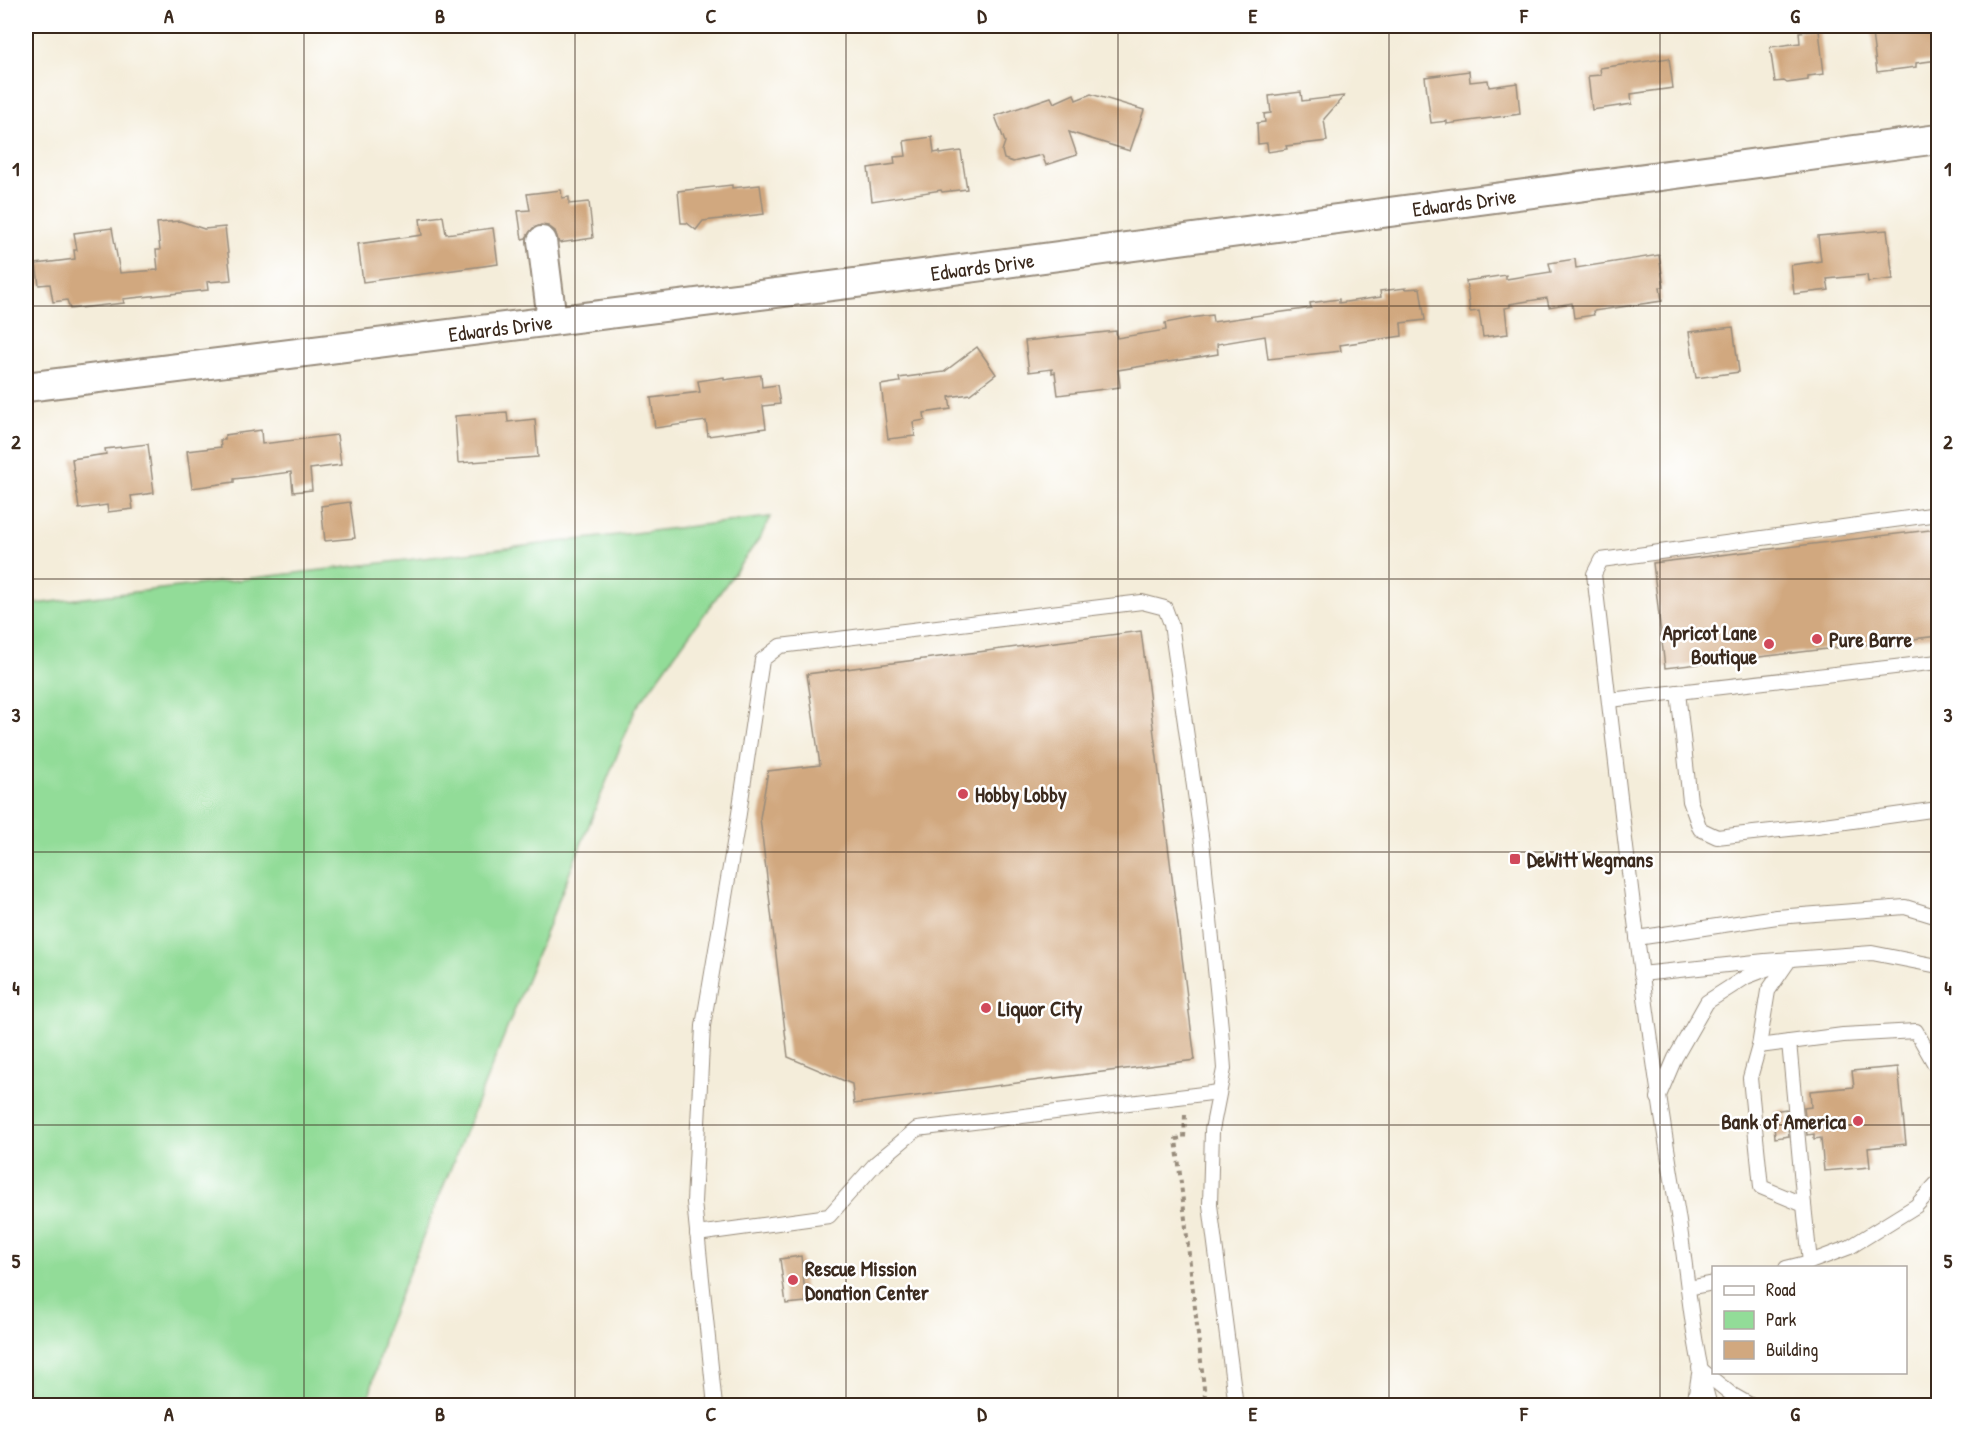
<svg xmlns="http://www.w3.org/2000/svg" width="1964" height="1431" font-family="'Patrick Hand',sans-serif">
	<rect width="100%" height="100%" fill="#fff"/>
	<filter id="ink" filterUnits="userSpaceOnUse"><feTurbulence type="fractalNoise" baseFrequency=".0167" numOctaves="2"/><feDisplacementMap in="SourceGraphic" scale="12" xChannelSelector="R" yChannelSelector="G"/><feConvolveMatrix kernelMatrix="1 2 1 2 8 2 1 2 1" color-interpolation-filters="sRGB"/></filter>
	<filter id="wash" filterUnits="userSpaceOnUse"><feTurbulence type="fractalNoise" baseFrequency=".008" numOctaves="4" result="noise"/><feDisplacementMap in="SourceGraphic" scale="24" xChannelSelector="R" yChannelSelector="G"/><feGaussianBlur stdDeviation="1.35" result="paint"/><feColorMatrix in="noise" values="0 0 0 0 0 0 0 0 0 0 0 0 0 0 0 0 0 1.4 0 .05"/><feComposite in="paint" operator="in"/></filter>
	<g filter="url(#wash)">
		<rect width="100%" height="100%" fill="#f4edda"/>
		<path fill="#92dc98" stroke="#66835b" stroke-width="1.5" d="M 770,517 L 761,536 L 636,708 L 386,1329 L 367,1405 L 26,1405 L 26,605 Z"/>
		<g id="blocks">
			<g fill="#d1a87f">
				<path d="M 1871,26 L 1938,26 L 1938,60 L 1916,63 L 1916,67 L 1877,72 Z"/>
				<path d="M 1819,30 L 1824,74 L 1808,76 L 1808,80 L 1787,83 L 1784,81 L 1775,82 L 1770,47 L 1800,43 L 1799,32 Z"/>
				<path d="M 1669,58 L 1673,88 L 1631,94 L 1632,104 L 1592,110 L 1588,76 L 1601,75 L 1600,68 Z"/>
				<path d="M 1469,71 L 1470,82 L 1488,80 L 1489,87 L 1517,83 L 1520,114 L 1447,124 L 1447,121 L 1431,123 L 1425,77 Z"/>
				<path d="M 1301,92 L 1302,101 L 1344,96 L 1324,119 L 1327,141 L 1286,146 L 1287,149 L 1268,152 L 1267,143 L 1258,144 L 1257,123 L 1265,122 L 1264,114 L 1271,113 L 1269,96 Z"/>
				<path d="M 1074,94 L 1076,100 L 1091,94 L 1144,110 L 1130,151 L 1069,132 L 1077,155 L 1046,165 L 1042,155 L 1013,162 L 1004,159 L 1002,151 L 1005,142 L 995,116 L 1051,97 L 1054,103 Z"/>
				<path d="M 932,137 L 934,153 L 940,152 L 940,154 L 961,151 L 967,189 L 942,192 L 941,190 L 872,201 L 868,168 L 895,164 L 894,157 L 906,156 L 904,141 Z"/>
				<path d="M 732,185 L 732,188 L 760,185 L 764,214 L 703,221 L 696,230 L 687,223 L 681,223 L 678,191 Z"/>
				<path d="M 561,190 L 562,198 L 569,197 L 569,204 L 589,202 L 593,238 L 559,243 L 555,231 L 548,226 L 541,225 L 533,228 L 526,238 L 522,239 L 518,211 L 530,210 L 527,194 Z"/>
				<path d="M 443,216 L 446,234 L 493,228 L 498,264 L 363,282 L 358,244 L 422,235 L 420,219 Z"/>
				<path d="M 180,221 L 204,229 L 225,227 L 231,280 L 207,282 L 208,290 L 123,299 L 124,303 L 70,309 L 67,300 L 53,302 L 50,284 L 39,285 L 36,264 L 75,259 L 74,250 L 77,250 L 74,233 L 112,228 L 120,273 L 158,270 L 156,250 L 160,250 L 157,223 Z"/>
				<path d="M 1887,230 L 1893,279 L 1868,282 L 1867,275 L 1827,279 L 1829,290 L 1794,294 L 1791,265 L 1821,261 L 1818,236 Z"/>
				<path d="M 1659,255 L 1664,287 L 1660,287 L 1662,301 L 1593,311 L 1594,315 L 1574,318 L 1572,303 L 1549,307 L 1547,298 L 1510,304 L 1510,307 L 1505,308 L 1508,334 L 1483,337 L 1479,311 L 1470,312 L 1466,281 L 1506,275 L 1506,279 L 1551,272 L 1549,263 L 1575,259 L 1576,268 Z"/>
				<path d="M 1406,288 L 1406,289 L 1420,288 L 1425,320 L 1401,323 L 1402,336 L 1340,345 L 1341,351 L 1268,359 L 1265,336 L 1217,344 L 1218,354 L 1118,370 L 1120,387 L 1058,395 L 1055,372 L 1052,373 L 1052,369 L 1029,372 L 1025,341 L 1116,331 L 1117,338 L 1166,330 L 1165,323 L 1191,318 L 1212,315 L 1213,322 L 1311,308 L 1310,303 L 1339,299 L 1339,303 L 1381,297 L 1380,291 Z"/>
				<path d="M 1733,327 L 1739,372 L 1696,378 L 1689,332 Z"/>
				<path d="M 977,347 L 996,374 L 970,394 L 949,397 L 951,409 L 924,413 L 925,420 L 913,422 L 915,436 L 888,439 L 881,385 L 900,382 L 899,378 L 944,372 Z"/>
				<path d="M 761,375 L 762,387 L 777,385 L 780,404 L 763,406 L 766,428 L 708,436 L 706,421 L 655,428 L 651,398 L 700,392 L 698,381 L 724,377 L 724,380 Z"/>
				<path d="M 507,412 L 508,422 L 535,419 L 538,457 L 458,463 L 455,416 Z"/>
				<path d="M 261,430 L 262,444 L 337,435 L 341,465 L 310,469 L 312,490 L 293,492 L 291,472 L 234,479 L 234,482 L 192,488 L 187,451 L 221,447 L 220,440 L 225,440 L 225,435 Z"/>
				<path d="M 148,444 L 154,493 L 131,496 L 133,509 L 108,512 L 107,505 L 79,509 L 72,459 L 106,454 L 105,449 Z"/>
				<path d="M 350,502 L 355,538 L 325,541 L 321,506 Z"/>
				<path d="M 1938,529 L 1938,636 L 1665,668 L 1653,563 Z"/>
				<path d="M 1141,631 L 1195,1060 L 854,1104 L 852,1084 L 788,1057 L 760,818 L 768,771 L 820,765 L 807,674 Z"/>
				<path d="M 1898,1067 L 1906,1144 L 1868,1148 L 1870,1167 L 1824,1171 L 1821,1138 L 1814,1139 L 1814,1134 L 1807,1135 L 1804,1108 L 1811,1107 L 1810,1091 L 1854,1087 L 1852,1071 Z"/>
				<path d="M 1786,1109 L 1789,1136 L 1775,1138 L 1773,1111 Z"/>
				<path d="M 801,1256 L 806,1302 L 786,1304 L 780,1259 Z"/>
			</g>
		</g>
	</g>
	<g filter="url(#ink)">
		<use href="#blocks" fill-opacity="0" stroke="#988c7c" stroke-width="1.5"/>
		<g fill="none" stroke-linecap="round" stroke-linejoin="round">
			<defs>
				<g id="service">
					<path d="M 1678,692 L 1938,662"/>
					<path d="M 1610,700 L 1678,692 L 1690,801 L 1700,829 L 1717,837 L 1817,826 L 1938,809"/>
					<path d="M 1637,938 L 1777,917 L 1905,907 L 1938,917"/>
					<path d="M 1641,974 L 1765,961 L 1872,953 L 1938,966"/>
					<path d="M 1789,1042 L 1804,1205"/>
					<path d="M 1759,1046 L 1768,991 L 1790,959"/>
					<path d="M 1658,1098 L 1675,1058 L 1707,1002 L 1746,977 L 1777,965"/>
					<path d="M 697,1234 L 829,1216 L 876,1163 L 917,1129 L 1219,1092"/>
					<path d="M 1810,1262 L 1804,1205 L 1761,1187 L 1750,1078 L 1759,1046 L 1843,1035 L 1916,1031 L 1938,1070"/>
					<path d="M 1786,1268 L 1810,1262 L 1850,1247 L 1916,1206 L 1938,1182"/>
					<path d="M 1688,1288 L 1714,1283"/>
					<path d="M 1699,1368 L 1731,1394 L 1752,1406"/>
					<path d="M 715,1406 L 694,1202 L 703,1026 L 738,820 L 762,660 L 780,646 L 1142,602 L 1165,608 L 1171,624 L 1203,850 L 1221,1028 L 1224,1069 L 1212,1130 L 1210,1205 L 1236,1406"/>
					<path d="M 1694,1406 L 1699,1374"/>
					<path d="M 1710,1406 C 1691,1341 1688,1275 1677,1209 C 1641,998 1619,786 1594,574 L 1601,560 L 1938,514"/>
					<path d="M 1928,1406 L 1938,1402"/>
				</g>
				<g id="minor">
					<path d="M 542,241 L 552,320"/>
					<path id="s1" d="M 26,387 L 863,282 L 1938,139"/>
				</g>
			</defs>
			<use href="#service" stroke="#988c7c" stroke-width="16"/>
			<use href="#minor" stroke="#988c7c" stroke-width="32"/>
			<path stroke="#988c7c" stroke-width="4" stroke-dasharray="4.5 4.5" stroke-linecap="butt" d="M 1185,1115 L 1184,1138 L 1176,1139 L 1206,1406"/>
			<use href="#service" stroke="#fff" stroke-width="14"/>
			<use href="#minor" stroke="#fff" stroke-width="28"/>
		</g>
	</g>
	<path fill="none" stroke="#3b2a1e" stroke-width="1.5" stroke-opacity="0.55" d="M 304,26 L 304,1406M 575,26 L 575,1406M 846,26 L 846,1406M 1118,26 L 1118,1406M 1389,26 L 1389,1406M 1660,26 L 1660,1406M 26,306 L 1938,306M 26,579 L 1938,579M 26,852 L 1938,852M 26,1125 L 1938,1125"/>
	<g fill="#d1495b" stroke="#fff" stroke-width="2">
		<circle cx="1817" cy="639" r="6"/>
		<circle cx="1769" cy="644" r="6"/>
		<circle cx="963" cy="794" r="6"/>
		<rect x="1509" y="853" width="12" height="12" rx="3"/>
		<circle cx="986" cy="1008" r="6"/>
		<circle cx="1858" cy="1121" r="6"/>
		<circle cx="793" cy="1280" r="6"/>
	</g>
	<g text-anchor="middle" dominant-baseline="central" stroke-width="5" stroke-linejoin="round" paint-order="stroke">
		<g font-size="21" fill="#3b2a1e" stroke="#fff">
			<text stroke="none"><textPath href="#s1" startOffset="1450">Edwards Drive</textPath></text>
			<text stroke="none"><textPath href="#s1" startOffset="964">Edwards Drive</textPath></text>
			<text stroke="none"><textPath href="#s1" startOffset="478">Edwards Drive</textPath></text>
		</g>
		<g font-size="21" font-weight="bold" fill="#3b2a1e" stroke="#fff" text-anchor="start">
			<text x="1757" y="632" text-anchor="end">Apricot Lane<tspan x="1757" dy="24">Boutique</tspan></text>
			<text x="1829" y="639">Pure Barre</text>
			<text x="975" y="794">Hobby Lobby</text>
			<text x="1527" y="859">DeWitt Wegmans</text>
			<text x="998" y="1008">Liquor City</text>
			<text x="1846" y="1121" text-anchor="end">Bank of America</text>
			<text x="805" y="1268">Rescue Mission<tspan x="805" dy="24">Donation Center</tspan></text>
		</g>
	</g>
	<rect width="1964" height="1431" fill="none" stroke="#fff" stroke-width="66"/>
	<rect x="1712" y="1266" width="195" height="108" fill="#ffffff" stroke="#b1aaa5" stroke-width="1.5"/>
	<rect x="1724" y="1286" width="30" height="9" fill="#ffffff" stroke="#b1aaa5" stroke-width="1.5"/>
	<text x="1766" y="1296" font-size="18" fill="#3b2a1e">Road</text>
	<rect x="1724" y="1311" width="30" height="18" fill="#92dc98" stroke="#b1aaa5" stroke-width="1.5"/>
	<text x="1766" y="1326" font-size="18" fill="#3b2a1e">Park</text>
	<rect x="1724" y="1341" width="30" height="18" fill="#d1a87f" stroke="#b1aaa5" stroke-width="1.5"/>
	<text x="1766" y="1356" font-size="18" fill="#3b2a1e">Building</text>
	<rect x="33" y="33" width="1898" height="1365" fill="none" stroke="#3b2a1e" stroke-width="2"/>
	<g font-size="20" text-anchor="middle" font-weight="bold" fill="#3b2a1e">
		<text x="169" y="23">A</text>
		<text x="440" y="23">B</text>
		<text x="711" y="23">C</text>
		<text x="982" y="23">D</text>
		<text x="1253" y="23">E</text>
		<text x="1524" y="23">F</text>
		<text x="1795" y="23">G</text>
		<text x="16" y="176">1</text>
		<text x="1948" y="176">1</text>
		<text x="16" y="449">2</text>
		<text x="1948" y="449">2</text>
		<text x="16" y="722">3</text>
		<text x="1948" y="722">3</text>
		<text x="16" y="995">4</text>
		<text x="1948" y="995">4</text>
		<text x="16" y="1268">5</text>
		<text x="1948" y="1268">5</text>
		<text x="169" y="1421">A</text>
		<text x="440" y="1421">B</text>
		<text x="711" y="1421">C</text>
		<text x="982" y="1421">D</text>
		<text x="1253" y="1421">E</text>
		<text x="1524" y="1421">F</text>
		<text x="1795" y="1421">G</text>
	</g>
</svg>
